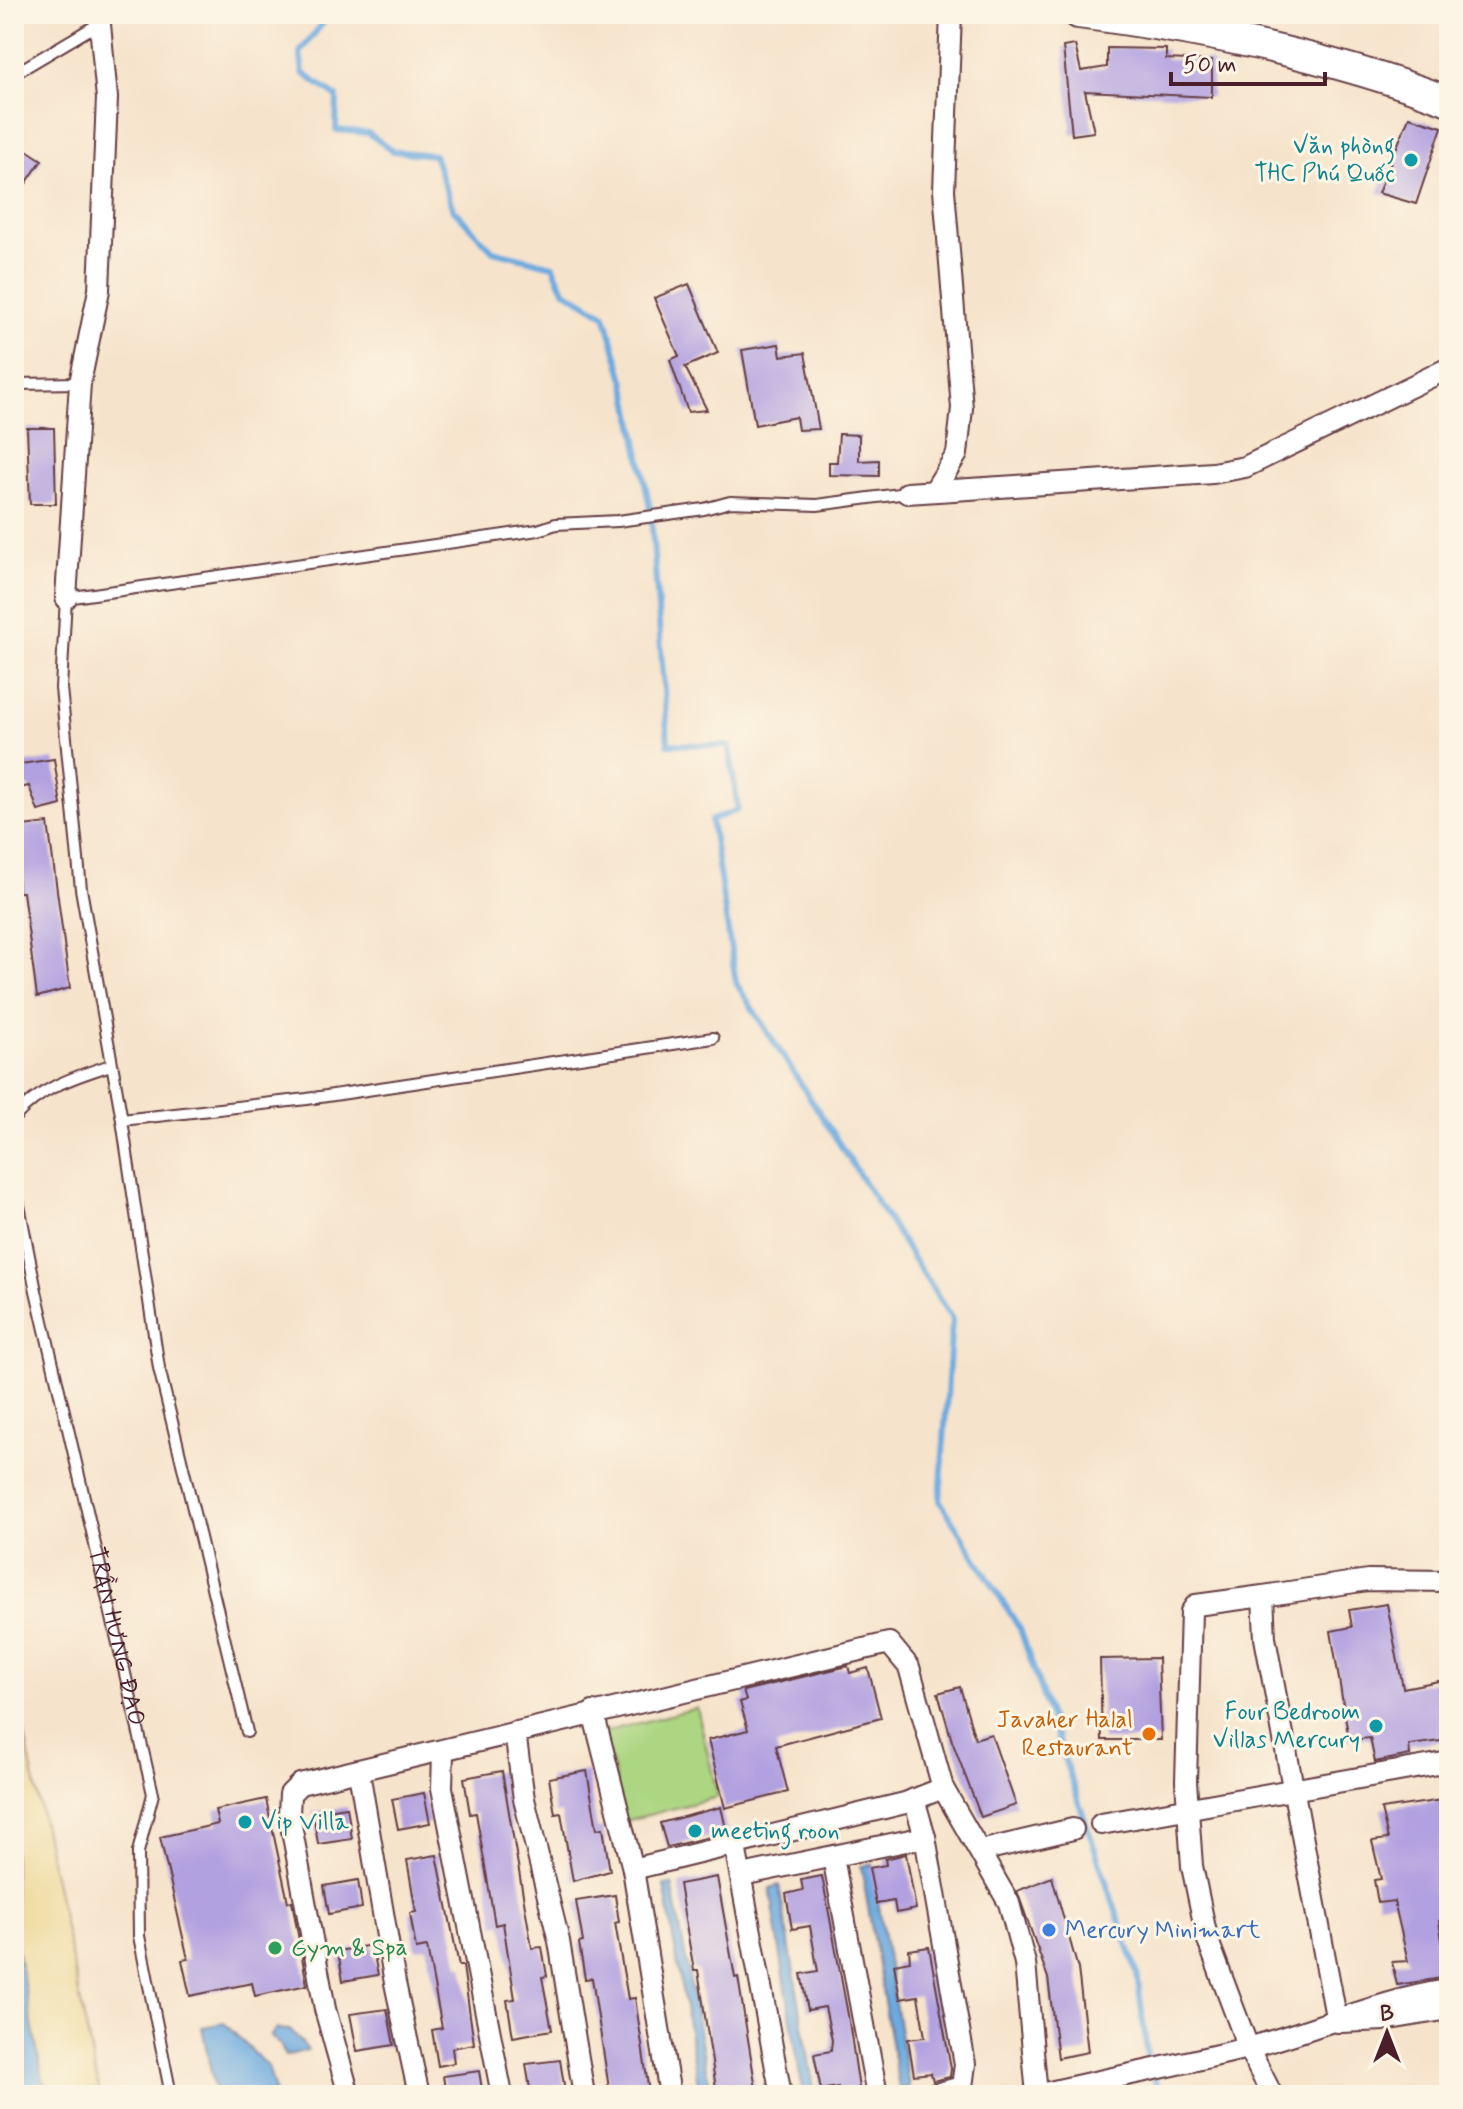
<svg xmlns="http://www.w3.org/2000/svg" width="1463" height="2109" font-family="Mynerve,sans-serif">
	<rect width="100%" height="100%" fill="#fcf5e5"/>
	<filter id="ink" filterUnits="userSpaceOnUse"><feTurbulence type="fractalNoise" baseFrequency=".0125" numOctaves="2"/><feDisplacementMap in="SourceGraphic" scale="16" xChannelSelector="R" yChannelSelector="G"/><feConvolveMatrix kernelMatrix="1 2 1 2 8 2 1 2 1" color-interpolation-filters="sRGB"/></filter>
	<filter id="wash" filterUnits="userSpaceOnUse"><feTurbulence type="fractalNoise" baseFrequency=".006" numOctaves="4" result="noise"/><feDisplacementMap in="SourceGraphic" scale="32" xChannelSelector="R" yChannelSelector="G"/><feGaussianBlur stdDeviation="1.8" result="paint"/><feColorMatrix in="noise" values="0 0 0 0 0 0 0 0 0 0 0 0 0 0 0 0 0 1.4 0 .05"/><feComposite in="paint" operator="in"/></filter>
	<g filter="url(#wash)">
		<rect width="100%" height="100%" fill="#f6e3cb"/>
		<path fill="#acd681" stroke="#7b7a56" stroke-width="2" d="M 697,1708 L 718,1797 L 625,1821 L 604,1732 Z"/>
		<path fill="#eeda9e" stroke="#9c7c64" stroke-width="2" d="M 14,1684 L 100,2095 L 46,2095 L 14,1933 Z"/>
		<g fill="#6daadf" stroke="#5c6485" stroke-width="2">
			<path d="M 872,1864 L 909,2087 L 899,2089 L 861,1866 Z"/>
			<path d="M 672,1884 L 711,2095 L 700,2095 L 664,1885 Z"/>
			<path d="M 779,1885 L 815,2095 L 803,2095 L 770,1888 Z"/>
			<path d="M 14,1933 L 46,2095 L 14,2095 Z"/>
			<path d="M 224,2023 L 268,2067 L 275,2091 L 269,2094 L 215,2092 L 202,2027 Z"/>
			<path d="M 276,2029 L 291,2030 L 308,2050 L 285,2056 L 280,2044 L 270,2036 Z"/>
		</g>
		<g fill="none" stroke-linecap="round" stroke-linejoin="round">
			<path stroke="#6daadf" stroke-width="6" d="M 330,14 L 300,52 L 303,73 L 337,97 L 336,130 L 368,133 L 393,151 L 434,155 L 453,209 L 493,251 L 553,266 L 564,290 L 605,315 L 628,393 L 651,514 L 668,744 L 729,746 L 738,810 L 711,820 L 736,983 L 952,1319 L 940,1501 L 1020,1629 L 1137,1973 L 1149,2069 L 1162,2095"/>
		</g>
		<g id="blocks">
			<g fill="#b2a1e0">
				<path d="M 1075,45 L 1081,71 L 1107,67 L 1107,48 L 1166,49 L 1166,59 L 1212,61 L 1212,97 L 1085,91 L 1094,132 L 1072,135 L 1063,47 Z"/>
				<path d="M 1409,117 L 1442,127 L 1416,204 L 1378,193 Z"/>
				<path d="M 14,142 L 42,160 L 14,201 Z"/>
				<path d="M 689,284 L 718,353 L 685,367 L 707,410 L 688,412 L 670,360 L 679,356 L 654,298 Z"/>
				<path d="M 779,344 L 781,356 L 805,353 L 819,429 L 798,430 L 796,417 L 755,425 L 742,350 Z"/>
				<path d="M 27,428 L 54,428 L 56,504 L 30,504 Z"/>
				<path d="M 839,434 L 859,435 L 859,461 L 879,460 L 879,476 L 829,475 L 829,462 L 837,462 Z"/>
				<path d="M 54,759 L 61,805 L 38,811 L 29,786 L 14,789 L 14,765 Z"/>
				<path d="M 48,823 L 70,988 L 37,997 L 23,892 L 18,892 L 14,827 Z"/>
				<path d="M 1387,1604 L 1403,1688 L 1449,1679 L 1449,1740 L 1409,1745 L 1410,1755 L 1375,1762 L 1370,1738 L 1349,1740 L 1331,1631 L 1352,1627 L 1349,1610 Z"/>
				<path d="M 1158,1658 L 1161,1740 L 1102,1740 L 1100,1659 Z"/>
				<path d="M 848,1666 L 850,1673 L 868,1668 L 881,1718 L 776,1746 L 788,1792 L 725,1808 L 708,1740 L 748,1730 L 740,1702 L 746,1700 L 743,1691 Z"/>
				<path d="M 960,1687 L 975,1739 L 991,1734 L 1016,1805 L 981,1817 L 952,1741 L 938,1693 Z"/>
				<path d="M 502,1771 L 532,1948 L 542,1947 L 547,1976 L 542,1977 L 552,2030 L 513,2037 L 507,2000 L 515,1999 L 503,1923 L 495,1925 L 476,1813 L 470,1814 L 464,1778 Z"/>
				<path d="M 587,1771 L 597,1829 L 603,1828 L 610,1871 L 573,1881 L 561,1813 L 555,1814 L 549,1778 Z"/>
				<path d="M 424,1793 L 430,1823 L 398,1829 L 392,1799 Z"/>
				<path d="M 266,1799 L 288,1902 L 292,1901 L 307,1985 L 255,1996 L 252,1983 L 190,1996 L 182,1960 L 188,1959 L 160,1837 L 218,1824 L 215,1810 Z"/>
				<path d="M 1449,1799 L 1449,1919 L 1439,1921 L 1448,1977 L 1397,1985 L 1392,1962 L 1408,1961 L 1394,1901 L 1378,1903 L 1374,1880 L 1381,1879 L 1372,1841 L 1388,1839 L 1381,1809 Z"/>
				<path d="M 347,1807 L 352,1839 L 318,1844 L 313,1812 Z"/>
				<path d="M 721,1807 L 727,1833 L 667,1847 L 660,1823 Z"/>
				<path d="M 906,1854 L 916,1909 L 896,1913 L 894,1901 L 876,1904 L 869,1868 L 886,1865 L 885,1859 Z"/>
				<path d="M 437,1855 L 459,1966 L 463,1966 L 474,2044 L 452,2048 L 454,2063 L 438,2066 L 432,2030 L 442,2028 L 427,1947 L 416,1949 L 410,1913 L 416,1912 L 407,1860 Z"/>
				<path d="M 822,1876 L 848,2015 L 860,2095 L 840,2095 L 838,2087 L 821,2090 L 814,2054 L 831,2051 L 832,2040 L 825,2007 L 808,2010 L 801,1974 L 818,1971 L 816,1961 L 810,1926 L 792,1929 L 786,1894 L 803,1890 L 801,1880 Z"/>
				<path d="M 717,1877 L 735,1978 L 738,1977 L 757,2095 L 717,2095 L 698,1970 L 694,1970 L 685,1920 L 679,1884 Z"/>
				<path d="M 1052,1877 L 1078,1969 L 1088,2052 L 1058,2058 L 1048,1978 L 1017,1891 Z"/>
				<path d="M 358,1880 L 362,1908 L 329,1914 L 324,1886 Z"/>
				<path d="M 615,1895 L 619,1922 L 615,1923 L 628,1999 L 635,1998 L 649,2092 L 635,2095 L 610,2095 L 592,1978 L 585,1979 L 579,1943 L 583,1942 L 576,1901 Z"/>
				<path d="M 372,1945 L 378,1975 L 343,1981 L 338,1951 Z"/>
				<path d="M 929,1947 L 951,2068 L 950,2077 L 933,2081 L 931,2073 L 914,2075 L 908,2039 L 925,2037 L 918,1996 L 900,1999 L 894,1964 L 910,1961 L 909,1950 Z"/>
				<path d="M 387,2009 L 394,2045 L 357,2051 L 350,2014 Z"/>
				<path d="M 560,2060 L 565,2091 L 531,2095 L 526,2064 Z"/>
				<path d="M 479,2071 L 483,2095 L 446,2095 L 443,2076 Z"/>
			</g>
		</g>
	</g>
	<g filter="url(#ink)">
		<use href="#blocks" fill-opacity="0" stroke="#643c43" stroke-width="2"/>
		<g fill="none" stroke-linecap="round" stroke-linejoin="round">
			<defs>
				<g id="service">
					<path d="M 14,74 L 100,23"/>
					<path d="M 14,384 L 80,383"/>
					<path d="M 14,1118 C 41,1087 74,1077 111,1065"/>
					<path d="M 122,1120 L 307,1099 L 713,1038"/>
					<path id="s1" d="M 14,1180 L 36,1291 L 153,1794 L 138,1852 L 139,1936 L 171,2095"/>
					<path d="M 247,1732 L 159,1368 L 122,1120 L 81,889 L 61,688 L 66,598 L 538,530 L 556,524 L 618,521 L 704,509 L 730,502 L 817,505 L 907,493"/>
				</g>
				<g id="minor">
					<path d="M 934,491 L 957,454 L 962,408 L 944,190 L 951,14"/>
					<path d="M 907,493 L 1213,473 L 1245,467 L 1449,368"/>
					<path d="M 66,598 L 80,383 L 99,290 L 107,98 L 99,14"/>
					<path d="M 1263,1596 L 1196,1605 L 1191,1612 L 1186,1781 L 1192,1866 L 1207,1938 L 1248,2047 L 1272,2095"/>
					<path d="M 593,1712 L 633,1869 L 670,2095"/>
					<path d="M 515,1732 L 524,1799 L 559,1941 L 584,2095"/>
					<path d="M 443,1752 L 442,1788 L 502,2095"/>
					<path d="M 359,1772 L 395,1983 L 419,2095"/>
					<path d="M 914,1799 L 925,1837 L 965,2064 L 962,2087 L 932,2095"/>
					<path d="M 1101,1824 L 1449,1762"/>
					<path d="M 735,1846 L 781,2095"/>
					<path d="M 980,1851 L 1073,1829"/>
					<path d="M 833,1857 L 877,2095"/>
					<path d="M 633,1869 L 905,1803 L 943,1788"/>
					<path d="M 742,1875 L 925,1837"/>
					<path d="M 1337,2022 L 1265,1638 L 1263,1596 L 1368,1580 L 1449,1581"/>
					<path d="M 1341,2022 L 1384,2020 L 1449,2009"/>
					<path d="M 349,2095 L 325,2009 L 289,1814 L 290,1794 L 300,1784 L 889,1643 L 909,1667 L 943,1788 L 1009,1903 L 1025,1963 L 1037,2095"/>
					<path d="M 1037,2095 C 1108,2078 1180,2065 1251,2047 C 1318,2029 1380,2000 1449,1990"/>
				</g>
				<path id="secondary" d="M 1078,14 C 1204,30 1330,56 1449,101"/>
			</defs>
			<use href="#service" stroke="#643c43" stroke-width="14"/>
			<use href="#minor" stroke="#643c43" stroke-width="24"/>
			<use href="#secondary" stroke="#643c43" stroke-width="32"/>
			<use href="#service" stroke="#fff" stroke-width="10"/>
			<use href="#minor" stroke="#fff" stroke-width="20"/>
			<use href="#secondary" stroke="#fff" stroke-width="28"/>
		</g>
	</g>
	<g fill="#0f9aa8" stroke="#fcf5e5" stroke-width="3">
		<circle cx="1411" cy="160" r="8"/>
		<circle cx="1376" cy="1726" r="8"/>
		<circle cx="245" cy="1822" r="8"/>
		<circle cx="695" cy="1831" r="8"/>
	</g>
	<circle fill="#e8710a" stroke="#fcf5e5" stroke-width="3" cx="1149" cy="1734" r="8"/>
	<circle fill="#3f7fe0" stroke="#fcf5e5" stroke-width="3" cx="1049" cy="1930" r="8"/>
	<circle fill="#2e9e5b" stroke="#fcf5e5" stroke-width="3" cx="275" cy="1948" r="8"/>
	<g text-anchor="middle" dominant-baseline="central" stroke-width="6" stroke-linejoin="round" paint-order="stroke">
		<g font-size="24" fill="#0d838f" stroke="#fcf5e5" text-anchor="end">
			<text x="1395" y="146">Văn phòng<tspan x="1395" dy="28">THC Phú Quốc</tspan></text>
			<text x="1360" y="1712">Four Bedroom<tspan x="1360" dy="28">Villas Mercury</tspan></text>
			<text x="261" y="1822" text-anchor="start">Vip Villa</text>
			<text x="711" y="1831" text-anchor="start">meeting roon</text>
		</g>
		<g font-size="24" fill="#4a1f2b" stroke="#fcf5e5">
			<text stroke="none"><textPath href="#s1" startOffset="468">TRẦN HƯNG ĐẠO</textPath></text>
		</g>
		<g font-size="24" fill="#c56008" stroke="#fcf5e5" text-anchor="end">
			<text x="1133" y="1720">Javaher Halal<tspan x="1133" dy="28">Restaurant</tspan></text>
		</g>
		<g font-size="24" fill="#366cbe" stroke="#fcf5e5" text-anchor="start">
			<text x="1065" y="1930">Mercury Minimart</text>
		</g>
		<g font-size="24" fill="#27864d" stroke="#fcf5e5" text-anchor="start">
			<text x="291" y="1948">Gym &amp; Spa</text>
		</g>
	</g>
	<rect width="1463" height="2109" fill="none" stroke="#fcf5e5" stroke-width="48"/>
	<g transform="translate(1387 2033)" stroke="#fcf5e5" stroke-width="6" paint-order="stroke">
	<path d="M0-6L14 30L0 20L-14 30Z" fill="#4a1f2b"/>
	<text y="-12" font-size="22" font-weight="bold" text-anchor="middle" fill="#4a1f2b">B</text>
	</g>
	<path d="M1171 72v12h154v-12" fill="none" stroke="#4a1f2b" stroke-width="4"/>
	<text x="1183" y="72" font-size="24" fill="#4a1f2b" stroke="#fcf5e5" stroke-width="6" paint-order="stroke">50 m</text>
</svg>
